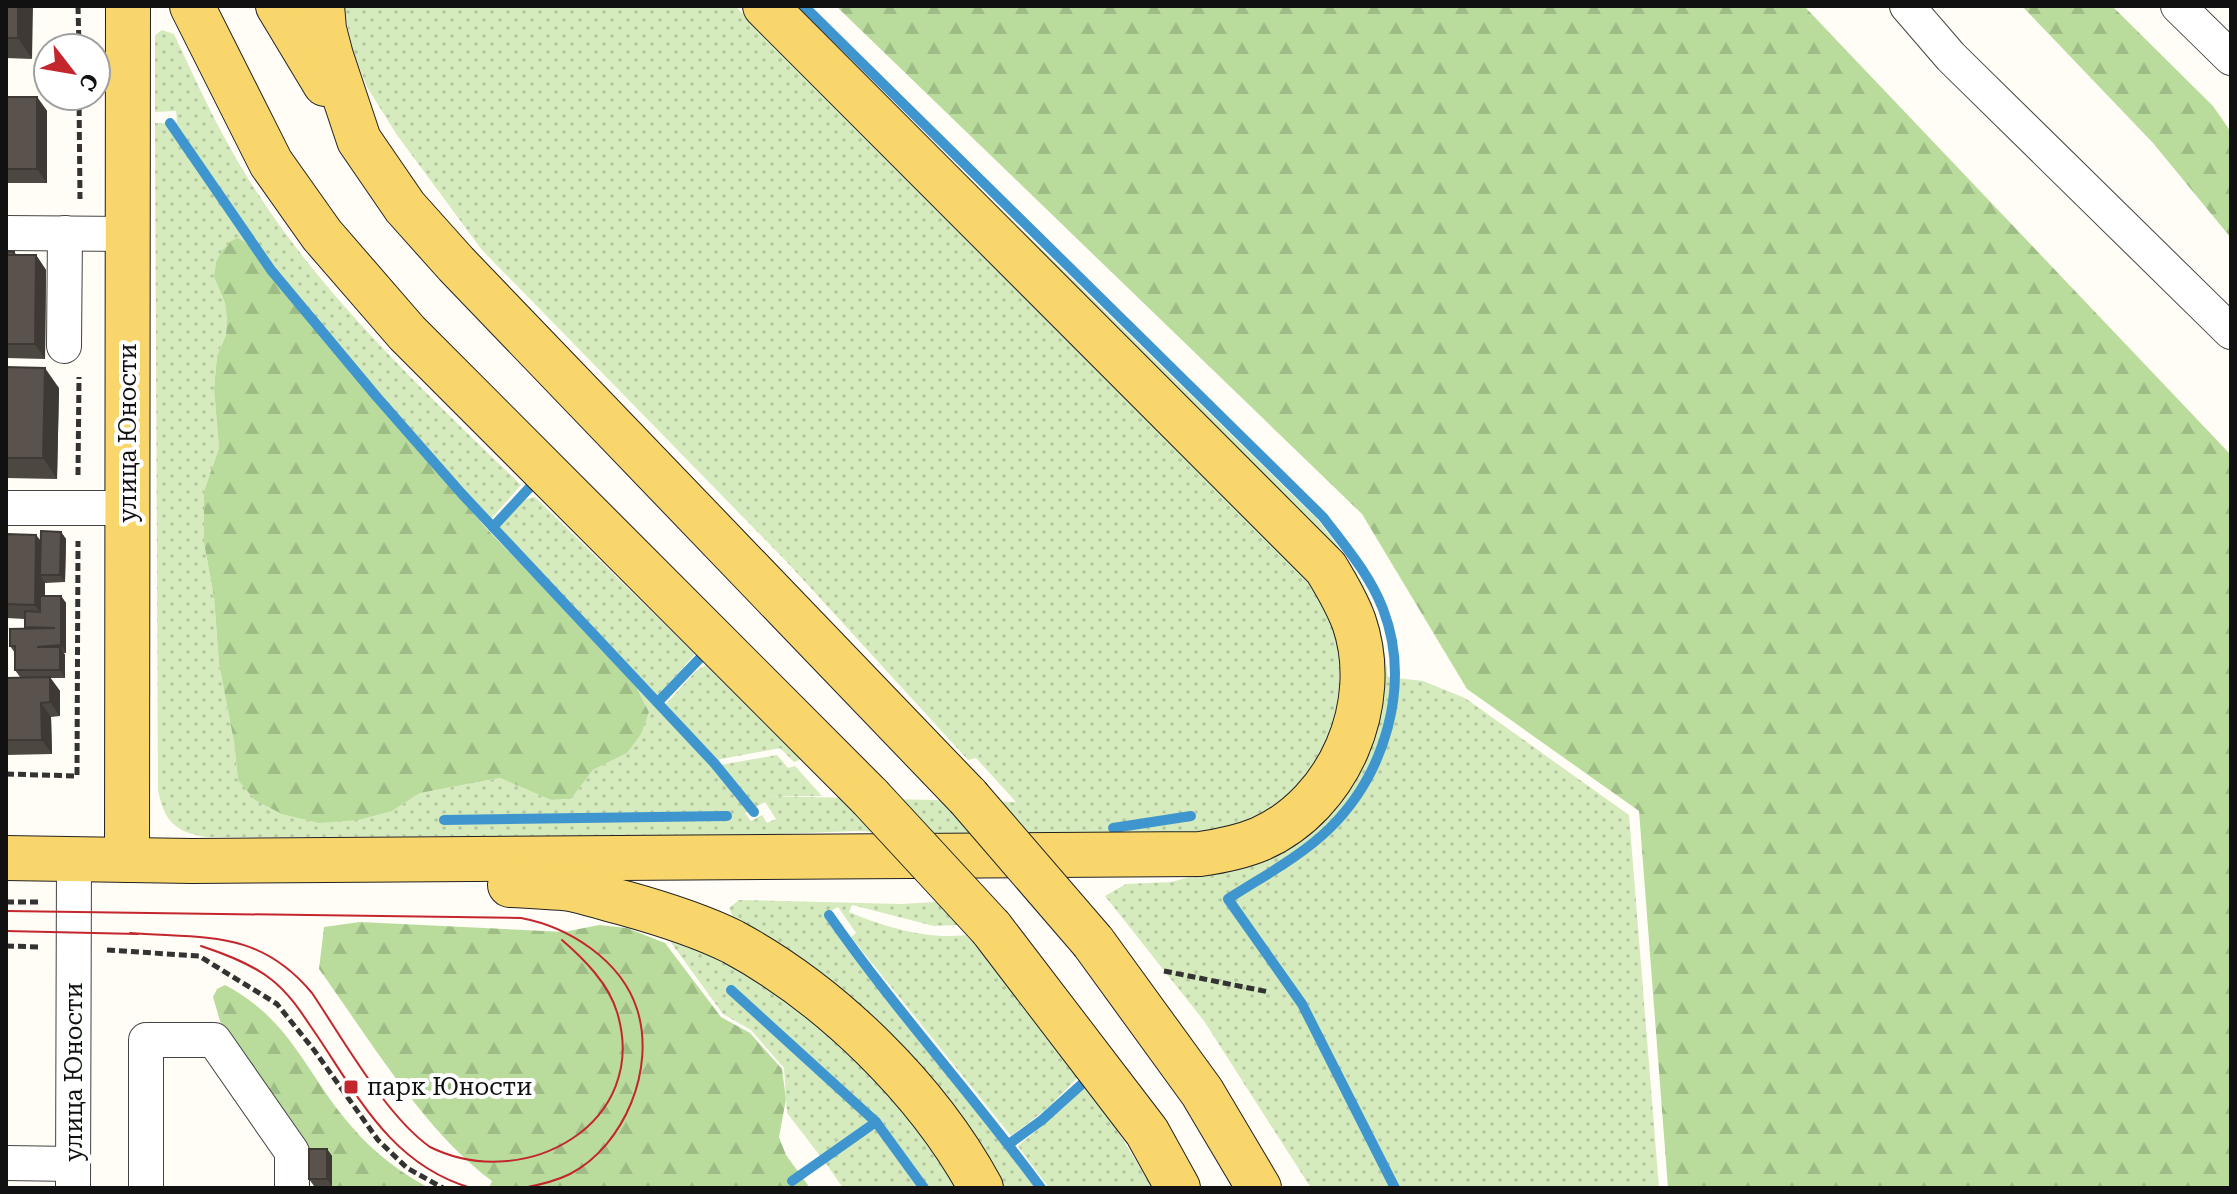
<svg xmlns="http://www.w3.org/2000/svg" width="2237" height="1194" font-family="'Roboto Serif',serif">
	<defs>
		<pattern id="grass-dots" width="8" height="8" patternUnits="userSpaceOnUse" patternTransform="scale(2)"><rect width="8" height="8" fill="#d5ebbd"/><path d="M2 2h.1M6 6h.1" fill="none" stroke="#b6c8a1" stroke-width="1.8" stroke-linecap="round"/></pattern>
		<pattern id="forest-firs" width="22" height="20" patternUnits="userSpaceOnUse" patternTransform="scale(2)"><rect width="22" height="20" fill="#b9dc9c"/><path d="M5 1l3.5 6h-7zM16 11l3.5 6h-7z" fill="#9ebc85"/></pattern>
	</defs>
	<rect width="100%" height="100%" fill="#fffdf5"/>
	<g fill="url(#grass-dots)" fill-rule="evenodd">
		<path d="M 343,6 L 735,6 L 1303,570 L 1339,630 L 1341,722 L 1292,799 L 1221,835 L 1044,838 L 856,831 L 728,836 L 206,837 C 175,832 164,821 158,790 L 155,123 L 168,123 L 253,247 L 247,242 L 222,251 L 216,263 L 214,277 L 225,303 L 227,319 L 226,335 L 217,356 L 214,389 L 219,448 L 204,491 L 204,543 L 214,597 L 219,664 L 234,742 L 238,780 L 392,811 L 420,793 L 500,778 L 551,800 L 571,799 L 593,770 L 627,753 L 649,712 L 633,681 L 716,768 L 750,810 L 745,813 L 751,821 L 762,815 L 767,823 L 776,819 L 765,802 L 754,808 L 720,765 L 777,755 L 788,768 L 795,766 L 822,796 L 768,796 L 1016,802 L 976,758 L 968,760 L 786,561 L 482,250 L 397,135 L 367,87 L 354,54 ZM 728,813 L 729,819 L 441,822 L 440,818 Z"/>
		<path d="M 794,6 L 1317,519 C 1363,578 1380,601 1388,677 L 1423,681 L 1465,698 L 1629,815 L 1659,1188 L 1311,1188 L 1204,1021 L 1105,896 L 1126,884 L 1172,882 L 1233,864 L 1282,843 L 1372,634 Z"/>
		<path d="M 162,30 L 174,34 C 196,81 218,130 246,175 C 318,293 423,390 521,485 L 490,520 L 376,393 L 279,275 L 173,123 L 177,122 L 176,111 L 155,112 L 155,35 Z"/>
		<path d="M 535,497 L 695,654 L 658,696 L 497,528 L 522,500 Z"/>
		<path d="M 706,665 L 802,759 L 794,762 L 780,748 L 716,760 L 666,704 L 696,671 Z"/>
		<path d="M 739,900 L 901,904 L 936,902 L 958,925 L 934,926 L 852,905 L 849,912 C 885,927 927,940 966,935 L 1036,1015 L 1080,1075 L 1049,1107 L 1011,1136 L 851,937 L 856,933 L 838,907 L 826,914 L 864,969 L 1008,1146 L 1038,1188 L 1000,1188 L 734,919 L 729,908 Z"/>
		<path d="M 664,933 L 697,947 L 803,1010 L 885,1086 L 957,1188 L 928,1188 L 882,1122 L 732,987 L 729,991 L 871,1121 L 821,1157 L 787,1113 L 784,1068 L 751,1030 L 723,1014 Z"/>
		<path d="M 1088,1084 L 1153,1188 L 1049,1188 L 1018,1146 L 1064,1107 Z"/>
		<path d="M 878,1127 L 921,1188 L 843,1188 L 825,1162 Z"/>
	</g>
	<g fill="url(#forest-firs)">
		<path d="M 836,6 L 1804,6 L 2231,455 L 2231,1188 L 1668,1188 L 1639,811 L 1467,689 L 1362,514 Z"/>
		<path d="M 2022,6 L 2112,6 L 2213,106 L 2231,132 L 2231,238 L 2153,143 Z"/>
		<path d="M 238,238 L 253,247 L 276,283 L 486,528 L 633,681 L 649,712 L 641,734 L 627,753 L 593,770 L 571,799 L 551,800 L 500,778 L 420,793 L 392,811 L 358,820 L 319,823 L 282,814 L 255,800 L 238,780 L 234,742 L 219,664 L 214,597 L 204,543 L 204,491 L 219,448 L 214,389 L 217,356 L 226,335 L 227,319 L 225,303 L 214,277 L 216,262 L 222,251 L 231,241 Z"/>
		<path d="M 360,922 L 564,932 L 599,925 L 627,928 L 665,943 L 721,1017 L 750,1033 L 782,1069 L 786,1099 L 779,1137 L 786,1155 L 810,1188 L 489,1188 L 492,1181 C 423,1130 369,1038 319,969 L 324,927 Z"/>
		<path d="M 225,985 C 293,1021 306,1075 352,1127 C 373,1152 401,1173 429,1188 L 328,1188 L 299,1142 L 225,1038 L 213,997 L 217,989 Z"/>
	</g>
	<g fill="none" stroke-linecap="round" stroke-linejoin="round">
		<g stroke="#3f96cf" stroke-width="10">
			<path d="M 804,6 L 1323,517 C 1345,546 1370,575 1383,609 C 1412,685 1385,774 1329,829 C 1300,857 1262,877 1228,899 L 1302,1004 L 1395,1188"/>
			<path d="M 170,123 L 271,270 L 376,396 L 462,494 L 715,764 L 754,812"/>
			<path d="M 493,527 L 531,486"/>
			<path d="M 658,702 L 703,655"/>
			<path d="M 444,820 L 727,816"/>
			<path d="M 1113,828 L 1191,816"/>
			<path d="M 829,915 C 895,1010 973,1095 1041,1188"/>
			<path d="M 731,990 L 876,1122 L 924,1188"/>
			<path d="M 1009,1144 L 1042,1120 L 1082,1084"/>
			<path d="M 792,1181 L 876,1122"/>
		</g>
		<defs>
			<g id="minor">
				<path d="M 1907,6 L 1951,57 L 2231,332"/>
				<path d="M 2178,6 L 2231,58"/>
				<path d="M 6,233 L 128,234"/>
				<path d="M 64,346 L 65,233"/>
				<path d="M 6,508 L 128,508"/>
				<path d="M 6,1163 L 73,1164"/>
				<path d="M 73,1188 L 74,859"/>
				<path d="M 146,1188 L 146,1040 L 214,1040 L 292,1152 L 292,1188"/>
			</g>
			<g id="major">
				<path d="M 192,6 L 271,163 L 322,235 L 407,333 L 870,797"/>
				<path d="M 278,6 L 325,84"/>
				<path d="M 322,6 L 324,29 L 331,56 L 359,140 L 405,207 L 456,264 L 968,797"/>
				<path d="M 6,858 L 192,861 L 1200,854 C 1221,851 1241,847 1260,839 C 1339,804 1382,704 1354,622 C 1347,603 1337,586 1326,568 L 765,6"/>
				<path d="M 127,860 L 128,6"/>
				<path d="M 510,885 C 530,886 551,887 571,889 C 588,892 606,899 624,903 C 660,913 699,925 733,942 C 831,995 928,1090 981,1188"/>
				<path d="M 991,928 L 1147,1132 L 1178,1188"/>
				<path d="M 1093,942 L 1202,1092 L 1259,1188"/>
			</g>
		</defs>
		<use href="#minor" stroke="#444" stroke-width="36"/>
		<use href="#major" stroke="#222" stroke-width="46"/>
		<g stroke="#333" stroke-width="5" stroke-dasharray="8 4" stroke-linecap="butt">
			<path d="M 78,6 L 79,48"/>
			<path d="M 79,96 L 80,199"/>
			<path d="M 78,475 L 79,377"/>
			<path d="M 6,774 L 77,776 L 78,541"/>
			<path d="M 6,902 L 41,902"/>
			<path d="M 6,946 L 41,947"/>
			<path d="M 107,950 L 199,956 L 277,1004 L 314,1050 L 378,1140 L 407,1168 L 443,1188"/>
			<path d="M 1164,971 L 1269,992"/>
		</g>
		<use href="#minor" stroke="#fff" stroke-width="34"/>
		<use href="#major" stroke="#f9d66b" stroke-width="44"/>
		<g stroke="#c4262e" stroke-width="2">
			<path d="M 6,911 L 521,918 C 569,927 621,960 637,1009 C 656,1068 625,1145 570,1174 C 556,1181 539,1185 523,1188"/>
			<path d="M 6,931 L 138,934"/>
			<path d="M 130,933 C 205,939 259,929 312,993 C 343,1039 386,1116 430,1147 C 525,1194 651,1123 617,1012 C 608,983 584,959 562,940"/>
			<path d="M 201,946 C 225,954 252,964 272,980 C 292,996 304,1017 318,1037 C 360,1100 393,1165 471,1188"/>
		</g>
		<defs>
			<g id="major-bridge">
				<path d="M 870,797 L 991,928"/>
				<path d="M 968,797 L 1093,942"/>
			</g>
		</defs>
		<use href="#major-bridge" stroke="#222" stroke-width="46" stroke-linecap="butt"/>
		<use href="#major-bridge" stroke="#f9d66b" stroke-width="44"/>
	</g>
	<g fill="#4d4742">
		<path d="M 6,6 L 32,59 L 6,58 Z"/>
		<path d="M 6,97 L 37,97 L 47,111 L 47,183 L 6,183 Z"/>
		<path d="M 6,251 L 14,252 L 17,255 L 36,255 L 46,270 L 45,359 L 6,358 Z"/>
		<path d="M 6,367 L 59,388 L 57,479 L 6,478 Z"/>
		<path d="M 61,532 L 66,539 L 65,582 L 45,583 L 45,596 L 61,596 L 66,603 L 66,653 L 64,653 L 65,655 L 65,678 L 50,678 L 60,691 L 60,716 L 51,717 L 52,754 L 6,755 L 6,678 L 20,677 L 15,670 L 15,653 L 10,646 L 26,629 L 25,627 L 25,619 L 6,618 L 6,534 L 36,535 L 41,541 Z"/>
		<path d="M 327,1149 L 332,1156 L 332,1186 L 314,1186 L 309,1179 Z"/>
	</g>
	<g fill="#3f3936">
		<path d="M 18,6 L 33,6 L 32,59 L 18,38 Z"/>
		<path d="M 37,97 L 47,111 L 47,183 L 37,169 Z"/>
		<path d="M 36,255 L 46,270 L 45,359 L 35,344 Z"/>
		<path d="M 45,368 L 59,388 L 57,479 L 43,458 Z"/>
		<path d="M 61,532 L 66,539 L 65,582 L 60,575 Z"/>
		<path d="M 36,535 L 46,549 L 40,575 L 45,583 L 45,619 L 35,605 Z"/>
		<path d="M 61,596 L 66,603 L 66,653 L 61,645 Z"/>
		<path d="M 60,647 L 65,655 L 65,678 L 60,670 Z"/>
		<path d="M 50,677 L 60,691 L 60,716 L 50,702 Z"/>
		<path d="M 41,703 L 51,717 L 52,754 L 42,740 Z"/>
		<path d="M 327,1149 L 332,1156 L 332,1186 L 327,1179 Z"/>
	</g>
	<g fill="#5a524d" stroke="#3f3936" stroke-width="2">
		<rect x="6" y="6" width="12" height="32"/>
		<rect x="6" y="97" width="31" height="72"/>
		<path d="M 6,251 L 14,252 L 14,255 L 6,255 Z"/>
		<path d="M 6,255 L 36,255 L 35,344 L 6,344 Z"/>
		<path d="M 6,367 L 45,368 L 43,458 L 6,458 Z"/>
		<path d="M 41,531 L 61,532 L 60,575 L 40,575 Z"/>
		<path d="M 6,534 L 36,535 L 35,605 L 6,604 Z"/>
		<path d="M 40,596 L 61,596 L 61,645 L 37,647 L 60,647 L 60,670 L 15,670 L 15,646 L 10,646 L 10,629 L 55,628 L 25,627 L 25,611 L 40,612 Z"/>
		<path d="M 50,677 L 50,702 L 41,703 L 42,740 L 6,740 L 6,678 Z"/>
		<rect x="309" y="1149" width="18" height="30"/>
	</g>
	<rect fill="#c4262e" stroke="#fff" stroke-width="3" x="343" y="1079" width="16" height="16" rx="4"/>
	<g text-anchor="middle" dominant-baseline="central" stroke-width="8" stroke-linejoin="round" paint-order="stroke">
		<g font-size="24" fill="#111" stroke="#fff">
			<text transform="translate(128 433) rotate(-90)">улица Юности</text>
			<text transform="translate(74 1072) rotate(-90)">улица Юности</text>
		</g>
		<g font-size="24" fill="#111" stroke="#fff" text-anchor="start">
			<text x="367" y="1087">парк Юности</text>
		</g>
	</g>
	<rect width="2237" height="1194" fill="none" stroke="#111111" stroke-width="16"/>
	<g transform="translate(72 72) rotate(121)"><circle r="38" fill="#ffffff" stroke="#a0a0a0" stroke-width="2"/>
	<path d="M0-6L14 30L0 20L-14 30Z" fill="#c4262e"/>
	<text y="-12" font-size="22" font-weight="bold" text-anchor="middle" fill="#111111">С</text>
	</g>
</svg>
